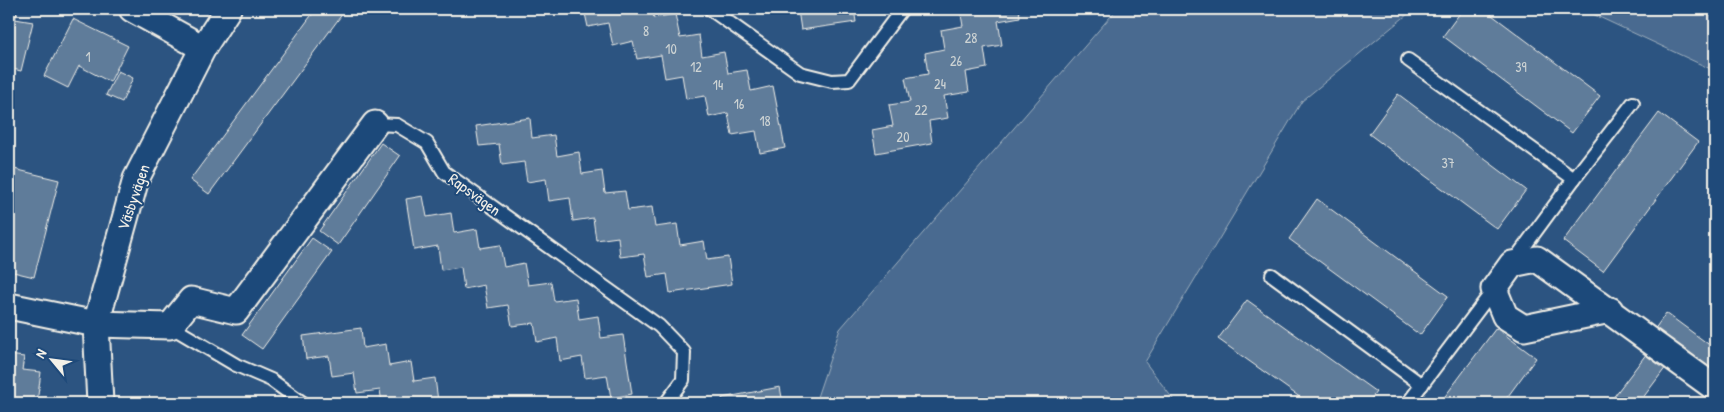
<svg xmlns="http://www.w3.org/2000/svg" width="1724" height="412" font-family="'Patrick Hand',sans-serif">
	<rect width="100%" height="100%" fill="#2c5481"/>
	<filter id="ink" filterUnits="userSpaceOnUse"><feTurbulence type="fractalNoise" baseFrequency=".02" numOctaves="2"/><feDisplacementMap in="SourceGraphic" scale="10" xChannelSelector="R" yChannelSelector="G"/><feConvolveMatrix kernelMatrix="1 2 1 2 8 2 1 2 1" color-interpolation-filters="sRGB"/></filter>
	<g filter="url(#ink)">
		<g fill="#496b90" stroke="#9eaebc">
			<path d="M 1117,9 L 1414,9 L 1302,101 L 1145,362 L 1176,403 L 815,403 L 840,329 Z"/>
			<path d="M 1582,9 L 1715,9 L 1715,71 Z"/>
		</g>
		<g fill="#5e7b9a" stroke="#f4f1e8">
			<path d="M 9,9 L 18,9 L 9,40 Z"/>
			<path d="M 316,9 L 346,9 L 209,194 L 190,180 Z"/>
			<path d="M 584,9 L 652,9 L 654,18 L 675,14 L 680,38 L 699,35 L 702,56 L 724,52 L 728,73 L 747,70 L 751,91 L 773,86 L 785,148 L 760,153 L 756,131 L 732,135 L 728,113 L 709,117 L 705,96 L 686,99 L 682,75 L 665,78 L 661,55 L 637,59 L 633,41 L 613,46 L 608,23 L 588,27 Z"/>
			<path d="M 773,9 L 854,9 L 856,22 L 801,30 L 798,10 L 774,13 Z"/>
			<path d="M 960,9 L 1019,9 L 1020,17 L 998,21 L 1002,45 L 984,48 L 987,68 L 966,72 L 969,92 L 944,96 L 948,118 L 929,121 L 932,143 L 876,153 L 872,130 L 893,126 L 889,105 L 910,102 L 905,78 L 928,74 L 925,53 L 944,49 L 941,30 L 963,26 Z"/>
			<path d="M 1463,9 L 1484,9 L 1600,96 L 1572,133 L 1443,36 Z"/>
			<path d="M 15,19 L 33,22 L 21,71 L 9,68 L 9,40 Z"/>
			<path d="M 73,19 L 128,46 L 110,82 L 79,66 L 68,88 L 44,76 Z"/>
			<path d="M 118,71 L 133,78 L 122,102 L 106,95 Z"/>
			<path d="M 1398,94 L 1526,190 L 1497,229 L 1369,134 Z"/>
			<path d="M 1659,113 L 1698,142 L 1603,271 L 1563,241 Z"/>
			<path d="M 530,118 L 532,138 L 554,135 L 557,156 L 579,152 L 582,174 L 602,171 L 605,193 L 625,191 L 628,210 L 652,207 L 655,227 L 677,224 L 680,245 L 704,241 L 707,260 L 728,257 L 732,284 L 670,293 L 667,274 L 648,277 L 644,254 L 620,257 L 618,237 L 596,240 L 593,218 L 573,221 L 570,198 L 549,201 L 546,179 L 527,182 L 524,162 L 502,165 L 499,144 L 479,146 L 476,126 Z"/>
			<path d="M 381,143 L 400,156 L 338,245 L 319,231 Z"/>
			<path d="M 10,168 L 59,180 L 34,277 L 9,271 L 9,174 Z"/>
			<path d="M 423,196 L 427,217 L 451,213 L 454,233 L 477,229 L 480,248 L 500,245 L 504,267 L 524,263 L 528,285 L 551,282 L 554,301 L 576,298 L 579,319 L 598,316 L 601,338 L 623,335 L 632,394 L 611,398 L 607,375 L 585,378 L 582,357 L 560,361 L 557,338 L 537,342 L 534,323 L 512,326 L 508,305 L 488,308 L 484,285 L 464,289 L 461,267 L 441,270 L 438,246 L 414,250 L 406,199 Z"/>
			<path d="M 1317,199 L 1448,296 L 1420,335 L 1289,239 Z"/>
			<path d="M 312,238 L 332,252 L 262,349 L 242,335 Z"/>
			<path d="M 1247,300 L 1376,392 L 1368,403 L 1308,403 L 1218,339 Z"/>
			<path d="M 1666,313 L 1715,349 L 1715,379 L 1652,333 Z"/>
			<path d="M 361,328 L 363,348 L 386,344 L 389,366 L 411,362 L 414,381 L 435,378 L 438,401 L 460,398 L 460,403 L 382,403 L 380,390 L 357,393 L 354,373 L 332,376 L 329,356 L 306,359 L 303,336 Z"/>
			<path d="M 1496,328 L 1536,358 L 1503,403 L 1440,403 Z"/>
			<path d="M 1647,353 L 1666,367 L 1639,403 L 1609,403 Z"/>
			<path d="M 9,355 L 24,357 L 22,370 L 41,372 L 37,403 L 13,402 L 14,392 L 9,391 Z"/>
			<path d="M 780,387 L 783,403 L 723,403 L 722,398 Z"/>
		</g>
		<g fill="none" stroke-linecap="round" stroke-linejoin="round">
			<defs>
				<g id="lane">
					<path d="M 710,9 L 800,73 L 832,81 L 849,80 L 902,9"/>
					<path d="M 1408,60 L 1574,179 L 1513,262"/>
					<path d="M 375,124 L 397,125 L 427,143 L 444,172 L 659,326 L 684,352 L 683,380 L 666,403"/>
					<path d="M 1574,179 L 1633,103"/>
					<path d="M 1272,275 L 1422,385"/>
					<path d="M 170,326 L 236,365 L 271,380 L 303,403"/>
					<path d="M 1408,403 L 1494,289"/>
				</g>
				<g id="street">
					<path d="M 132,9 L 203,48"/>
					<path d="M 9,306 L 96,324 L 170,326 L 191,300 L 236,311 L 375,124"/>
					<path d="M 1610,310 L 1524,328 L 1505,316 L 1494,289 L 1512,264 L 1537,259 L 1715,388"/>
					<path d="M 100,403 L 96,324 L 136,179 L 203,48 L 228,9"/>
				</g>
			</defs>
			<use href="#lane" stroke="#f4f1e8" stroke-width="16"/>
			<use href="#street" stroke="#f4f1e8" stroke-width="29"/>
			<use href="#lane" stroke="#1f4a7a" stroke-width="12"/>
			<use href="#street" stroke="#1f4a7a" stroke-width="25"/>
		</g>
	</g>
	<g text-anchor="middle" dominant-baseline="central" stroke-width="4" stroke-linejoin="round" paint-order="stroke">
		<g font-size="14" fill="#ced4d4">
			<text x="646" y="30">8</text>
			<text x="971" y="37">28</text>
			<text x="671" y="48">10</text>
			<text x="88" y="56">1</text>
			<text x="956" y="60">26</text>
			<text x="696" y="66">12</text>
			<text x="1521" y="66">39</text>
			<text x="940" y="83">24</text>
			<text x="718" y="84">14</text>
			<text x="739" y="103">16</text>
			<text x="921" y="109">22</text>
			<text x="765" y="120">18</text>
			<text x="903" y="136">20</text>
			<text x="1448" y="162">37</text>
		</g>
		<g font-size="16" fill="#f4f1e8" stroke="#1f4a7a">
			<text transform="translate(475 194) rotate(36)">Rapsvägen</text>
			<text transform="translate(133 197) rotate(-71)">Väsbyvägen</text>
		</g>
	</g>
	<rect width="1724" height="412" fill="none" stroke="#1f4a7a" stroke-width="30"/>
	<rect x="15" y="15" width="1694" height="382" fill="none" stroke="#f4f1e8" stroke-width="2" filter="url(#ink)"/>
	<g transform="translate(52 360) rotate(299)" stroke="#1f4a7a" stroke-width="4" paint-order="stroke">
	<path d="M0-4L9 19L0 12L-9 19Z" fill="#f4f1e8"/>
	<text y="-8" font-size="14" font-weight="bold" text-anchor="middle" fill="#f4f1e8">N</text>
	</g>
</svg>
